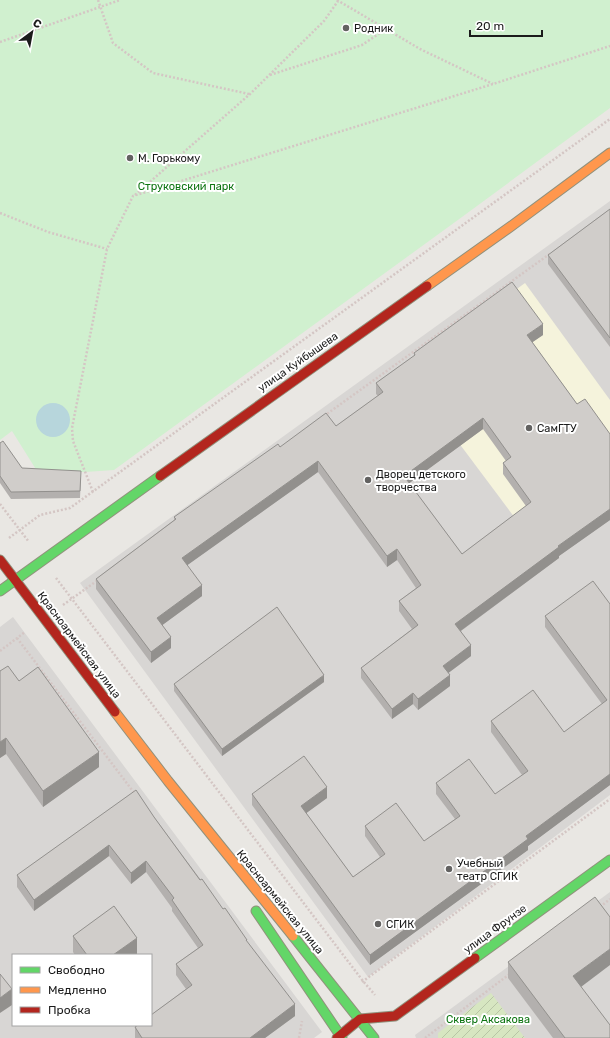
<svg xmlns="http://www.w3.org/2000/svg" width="610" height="1038" font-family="Rubik,sans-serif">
	<defs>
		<pattern id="garden-furrows" width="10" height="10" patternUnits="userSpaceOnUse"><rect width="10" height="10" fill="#d7e6c1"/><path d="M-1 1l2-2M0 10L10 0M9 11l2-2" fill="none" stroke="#b8c5a5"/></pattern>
	</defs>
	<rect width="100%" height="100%" fill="#e9e7e3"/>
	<g fill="#d8d6d4" fill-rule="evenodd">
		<path d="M 610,201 L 610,795 L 368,977 L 80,583 Z"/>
		<path d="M 13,617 L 322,1032 L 314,1038 L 0,1038 L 0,627 ZM 13,955 L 151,955 L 151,1025 L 13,1025 Z"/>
		<path d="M 610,892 L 610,1038 L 416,1038 L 415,1035 Z"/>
	</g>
	<path fill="#f5f3dc" d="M 525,283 L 610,400 L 610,456 L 518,522 L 405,371 Z"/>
	<path fill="#d0f0cf" d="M 0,0 L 610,0 L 610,108 L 462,217 L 114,470 L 85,472 L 37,471 L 12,431 L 0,440 Z"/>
	<path fill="url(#garden-furrows)" d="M 491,993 L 525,1038 L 438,1038 L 438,1033 Z"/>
	<circle fill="#b7d6dc" cx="53" cy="420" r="17"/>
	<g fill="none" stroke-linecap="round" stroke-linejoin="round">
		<defs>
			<g id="fast">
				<path d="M 0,591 L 160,476"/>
				<path d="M 256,911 L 342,1038"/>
				<path d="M 293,936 L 374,1038"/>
				<path d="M 475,958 L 610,860"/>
			</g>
			<g id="slow">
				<path d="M 427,286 L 510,227 L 610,153"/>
				<path d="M 115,712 L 168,781 L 293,936"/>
			</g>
			<g id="jam">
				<path d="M 160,476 L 427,286"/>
				<path d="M 0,560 L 115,712"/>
				<path d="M 337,1038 L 360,1019 L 395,1016 L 475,958"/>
			</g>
		</defs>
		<use href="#fast" stroke="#91917c" stroke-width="11"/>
		<use href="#slow" stroke="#91917c" stroke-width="11"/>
		<use href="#jam" stroke="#91917c" stroke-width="11"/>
		<g stroke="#d4c6c4" stroke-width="2.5" stroke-dasharray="2 2" stroke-linecap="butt">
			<path d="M 98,0 L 113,43 L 153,73 L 249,94"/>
			<path d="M 337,0 L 420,49 L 493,84"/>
			<path d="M 0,42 L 120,0"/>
			<path d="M 270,75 L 362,45 L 386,29"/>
			<path d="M 135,195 L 250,94 L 324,21 L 338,1"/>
			<path d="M 0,213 L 48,232 L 107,249"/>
			<path d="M 324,416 L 551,253"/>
			<path d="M 93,492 L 73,441 L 72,428 L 107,249 L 133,196 L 493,84 L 610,46"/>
			<path d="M 0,504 L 29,542"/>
			<path d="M 9,538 L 40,515 L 70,508 L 610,119"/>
			<path d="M 56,578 L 363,981 L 375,995"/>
			<path d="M 63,605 L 98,580"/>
			<path d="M 17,638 L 135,794"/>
			<path d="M 0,651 L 25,632"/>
			<path d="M 600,907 L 610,899"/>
			<path d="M 362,982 L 610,799"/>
			<path d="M 299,1038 L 302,1021"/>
			<path d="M 425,1038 L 511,973"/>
		</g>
		<use href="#fast" stroke="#63d668" stroke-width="9"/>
		<use href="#slow" stroke="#ff974d" stroke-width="9"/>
		<use href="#jam" stroke="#b3261e" stroke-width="9"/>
	</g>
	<g fill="#b3b0ae" fill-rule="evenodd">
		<path d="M 610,209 L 610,347 L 548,264 L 548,255 Z"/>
		<path d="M 543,335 L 532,342 L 577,404 L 610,434 L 610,520 L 559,556 L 559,558 L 461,631 L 471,656 L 448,673 L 450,686 L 418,710 L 413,704 L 392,719 L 361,678 L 361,668 L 412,629 L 399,611 L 399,601 L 416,588 L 397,560 L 387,567 L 318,472 L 187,565 L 202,596 L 162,625 L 171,648 L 151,663 L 96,589 L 96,579 L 174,520 L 174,517 L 280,447 L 336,426 L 378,396 L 376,394 L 376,383 L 414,356 L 414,353 ZM 483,429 L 506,461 L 503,463 L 503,474 L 526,506 L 462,554 L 409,483 Z"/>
		<path d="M 0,443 L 22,468 L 81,478 L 80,498 L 11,499 L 0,483 Z"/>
		<path d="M 610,604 L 610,785 L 528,846 L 528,850 L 370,965 L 252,805 L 252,794 L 327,798 L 306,813 L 353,877 L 380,857 L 365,836 L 365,826 L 424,841 L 455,819 L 436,794 L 436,783 L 495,794 L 522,775 L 491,732 L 491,721 L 564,732 L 602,704 L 545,627 L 545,616 Z"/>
		<path d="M 19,681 L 99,767 L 43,807 L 6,754 L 0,758 Z"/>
		<path d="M 324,682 L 222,756 L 174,691 L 174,684 Z"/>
		<path d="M 154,817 L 247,942 L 295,1016 L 265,1038 L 135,1038 L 135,1027 L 186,989 L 176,975 L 176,964 L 198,948 L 172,911 L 172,908 L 146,872 L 131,884 L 109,856 L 34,911 L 17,887 L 17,875 Z"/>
		<path d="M 73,936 L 137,954 L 135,955 L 75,955 L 73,952 Z"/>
		<path d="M 508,962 L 581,987 L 610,1038 L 553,1038 L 508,978 Z"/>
	</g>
	<g fill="#92908d">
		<path d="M 543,324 L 543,335 L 527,346 L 527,335 Z"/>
		<path d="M 483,418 L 483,429 L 404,487 L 404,476 Z"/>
		<path d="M 318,461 L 318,472 L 182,569 L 182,558 Z"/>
		<path d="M 610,509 L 610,520 L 559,556 L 559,558 L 455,635 L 455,624 L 558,546 Z"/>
		<path d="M 397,549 L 397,560 L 387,567 L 387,556 Z"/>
		<path d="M 202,585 L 202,596 L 157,629 L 157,618 Z"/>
		<path d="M 171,637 L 171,648 L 151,663 L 151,652 Z"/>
		<path d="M 471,645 L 471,656 L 443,677 L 443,666 Z"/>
		<path d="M 324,675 L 324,682 L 222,756 L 222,749 Z"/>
		<path d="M 450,675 L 450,686 L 418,710 L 418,699 Z"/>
		<path d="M 413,693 L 413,704 L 392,719 L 392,709 Z"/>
		<path d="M 6,738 L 6,754 L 0,758 L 0,742 Z"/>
		<path d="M 99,752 L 99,767 L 43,807 L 43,791 Z"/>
		<path d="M 610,774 L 610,785 L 528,846 L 528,850 L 370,965 L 370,955 L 526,836 Z"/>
		<path d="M 327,787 L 327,798 L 301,817 L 301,806 Z"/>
		<path d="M 109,845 L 109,856 L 34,911 L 34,900 Z"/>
		<path d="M 146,861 L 146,872 L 131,884 L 131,873 Z"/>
		<path d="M 137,938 L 137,954 L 135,955 L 113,955 Z"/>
		<path d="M 610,949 L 610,965 L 573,993 L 573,976 Z"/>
		<path d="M 12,989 L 12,1005 L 0,1013 L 0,998 Z"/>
		<path d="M 295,1004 L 295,1016 L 265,1038 L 250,1038 Z"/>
	</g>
	<g fill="#d0cdca" stroke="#92908d" fill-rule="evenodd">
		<path d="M 610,209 L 610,338 L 548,255 Z"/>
		<path d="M 512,282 L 543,324 L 527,335 L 577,404 L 585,399 L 610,434 L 610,509 L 558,546 L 559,547 L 455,624 L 471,645 L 443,666 L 450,675 L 418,699 L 413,693 L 392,709 L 361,668 L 418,625 L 399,601 L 421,585 L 397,549 L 387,556 L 318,461 L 182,558 L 202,585 L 157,618 L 171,637 L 151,652 L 96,579 L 176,519 L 174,517 L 278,444 L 280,447 L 326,413 L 336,426 L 383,392 L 376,383 L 415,355 L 414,353 ZM 483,418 L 511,457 L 503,463 L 531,502 L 462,554 L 404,476 Z"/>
		<path d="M 3,441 L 22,468 L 81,471 L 80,491 L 11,492 L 0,476 L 0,443 Z"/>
		<path d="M 593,581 L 610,604 L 610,774 L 526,836 L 528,839 L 370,955 L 252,794 L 304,756 L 327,787 L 301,806 L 353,877 L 385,854 L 365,826 L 396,803 L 424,841 L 460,816 L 436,783 L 469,759 L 495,794 L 528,771 L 491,721 L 533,690 L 564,732 L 607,700 L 545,616 Z"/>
		<path d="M 277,607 L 324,675 L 222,749 L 174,684 Z"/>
		<path d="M 8,666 L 19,681 L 38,667 L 99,752 L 43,791 L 6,738 L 0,742 L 0,671 Z"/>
		<path d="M 136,790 L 154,817 L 200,880 L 202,879 L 223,909 L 225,908 L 247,940 L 246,940 L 295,1004 L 250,1038 L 142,1038 L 135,1027 L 138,1025 L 151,1025 L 151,1015 L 192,985 L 176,964 L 203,945 L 172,900 L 174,898 L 146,861 L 131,873 L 109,845 L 34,900 L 17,875 Z"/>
		<path d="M 595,897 L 610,917 L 610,949 L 573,976 L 610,1025 L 610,1038 L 565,1038 L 508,962 Z"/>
		<path d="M 114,906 L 137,938 L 113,955 L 87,955 L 73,936 Z"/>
		<path d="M 0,974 L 12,989 L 0,998 Z"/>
	</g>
	<g fill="#636261" stroke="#fff" stroke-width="1.5">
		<circle cx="346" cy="28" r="4"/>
		<circle cx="130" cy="158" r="4"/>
		<circle cx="529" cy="428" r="4"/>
		<circle cx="368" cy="480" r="4"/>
		<circle cx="449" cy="869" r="4"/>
		<circle cx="378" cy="924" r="4"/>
	</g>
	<g text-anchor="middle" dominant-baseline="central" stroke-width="4" stroke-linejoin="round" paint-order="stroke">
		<g font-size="11" fill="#1b1b1b" stroke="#fff" text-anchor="start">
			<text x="354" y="28">Родник</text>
			<text x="138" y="158">М. Горькому</text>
			<text x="537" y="428">СамГТУ</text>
			<text x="376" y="474">Дворец детского<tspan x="376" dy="13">творчества</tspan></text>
			<text x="457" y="863">Учебный<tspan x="457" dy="13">театр СГИК</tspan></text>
			<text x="386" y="924">СГИК</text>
		</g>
		<g font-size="11" fill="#0d7411" stroke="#fff">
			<text x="186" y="186">Струковский парк</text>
			<text x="488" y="1019">Сквер Аксакова</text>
		</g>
		<g font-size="11" fill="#1b1b1b" stroke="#fff">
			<text transform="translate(298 362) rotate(-35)">улица Куйбышева</text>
			<text transform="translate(79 645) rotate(53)">Красноармейская улица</text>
			<text transform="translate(280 902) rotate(51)">Красноармейская улица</text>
			<text transform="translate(495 929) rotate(-36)">улица Фрунзе</text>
		</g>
	</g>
	<rect x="12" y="954" width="140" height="72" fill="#ffffff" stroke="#a4a4a4"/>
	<rect x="20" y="967" width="20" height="6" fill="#63d668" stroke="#a4a4a4"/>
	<text x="48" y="974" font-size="12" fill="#1b1b1b">Свободно</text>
	<rect x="20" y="987" width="20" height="6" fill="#ff974d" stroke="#a4a4a4"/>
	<text x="48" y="994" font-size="12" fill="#1b1b1b">Медленно</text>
	<rect x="20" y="1007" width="20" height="6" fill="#b3261e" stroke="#a4a4a4"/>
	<text x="48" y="1014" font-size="12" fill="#1b1b1b">Пробка</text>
	<g transform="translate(32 32) rotate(32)" stroke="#ffffff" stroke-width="3" paint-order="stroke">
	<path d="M0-3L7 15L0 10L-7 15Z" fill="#1b1b1b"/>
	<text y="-6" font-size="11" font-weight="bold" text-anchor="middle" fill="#1b1b1b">С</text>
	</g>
	<path d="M470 30v6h72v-6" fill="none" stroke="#1b1b1b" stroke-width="2"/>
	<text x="476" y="30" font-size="12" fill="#1b1b1b" stroke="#ffffff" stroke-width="3" paint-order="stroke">20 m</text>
</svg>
